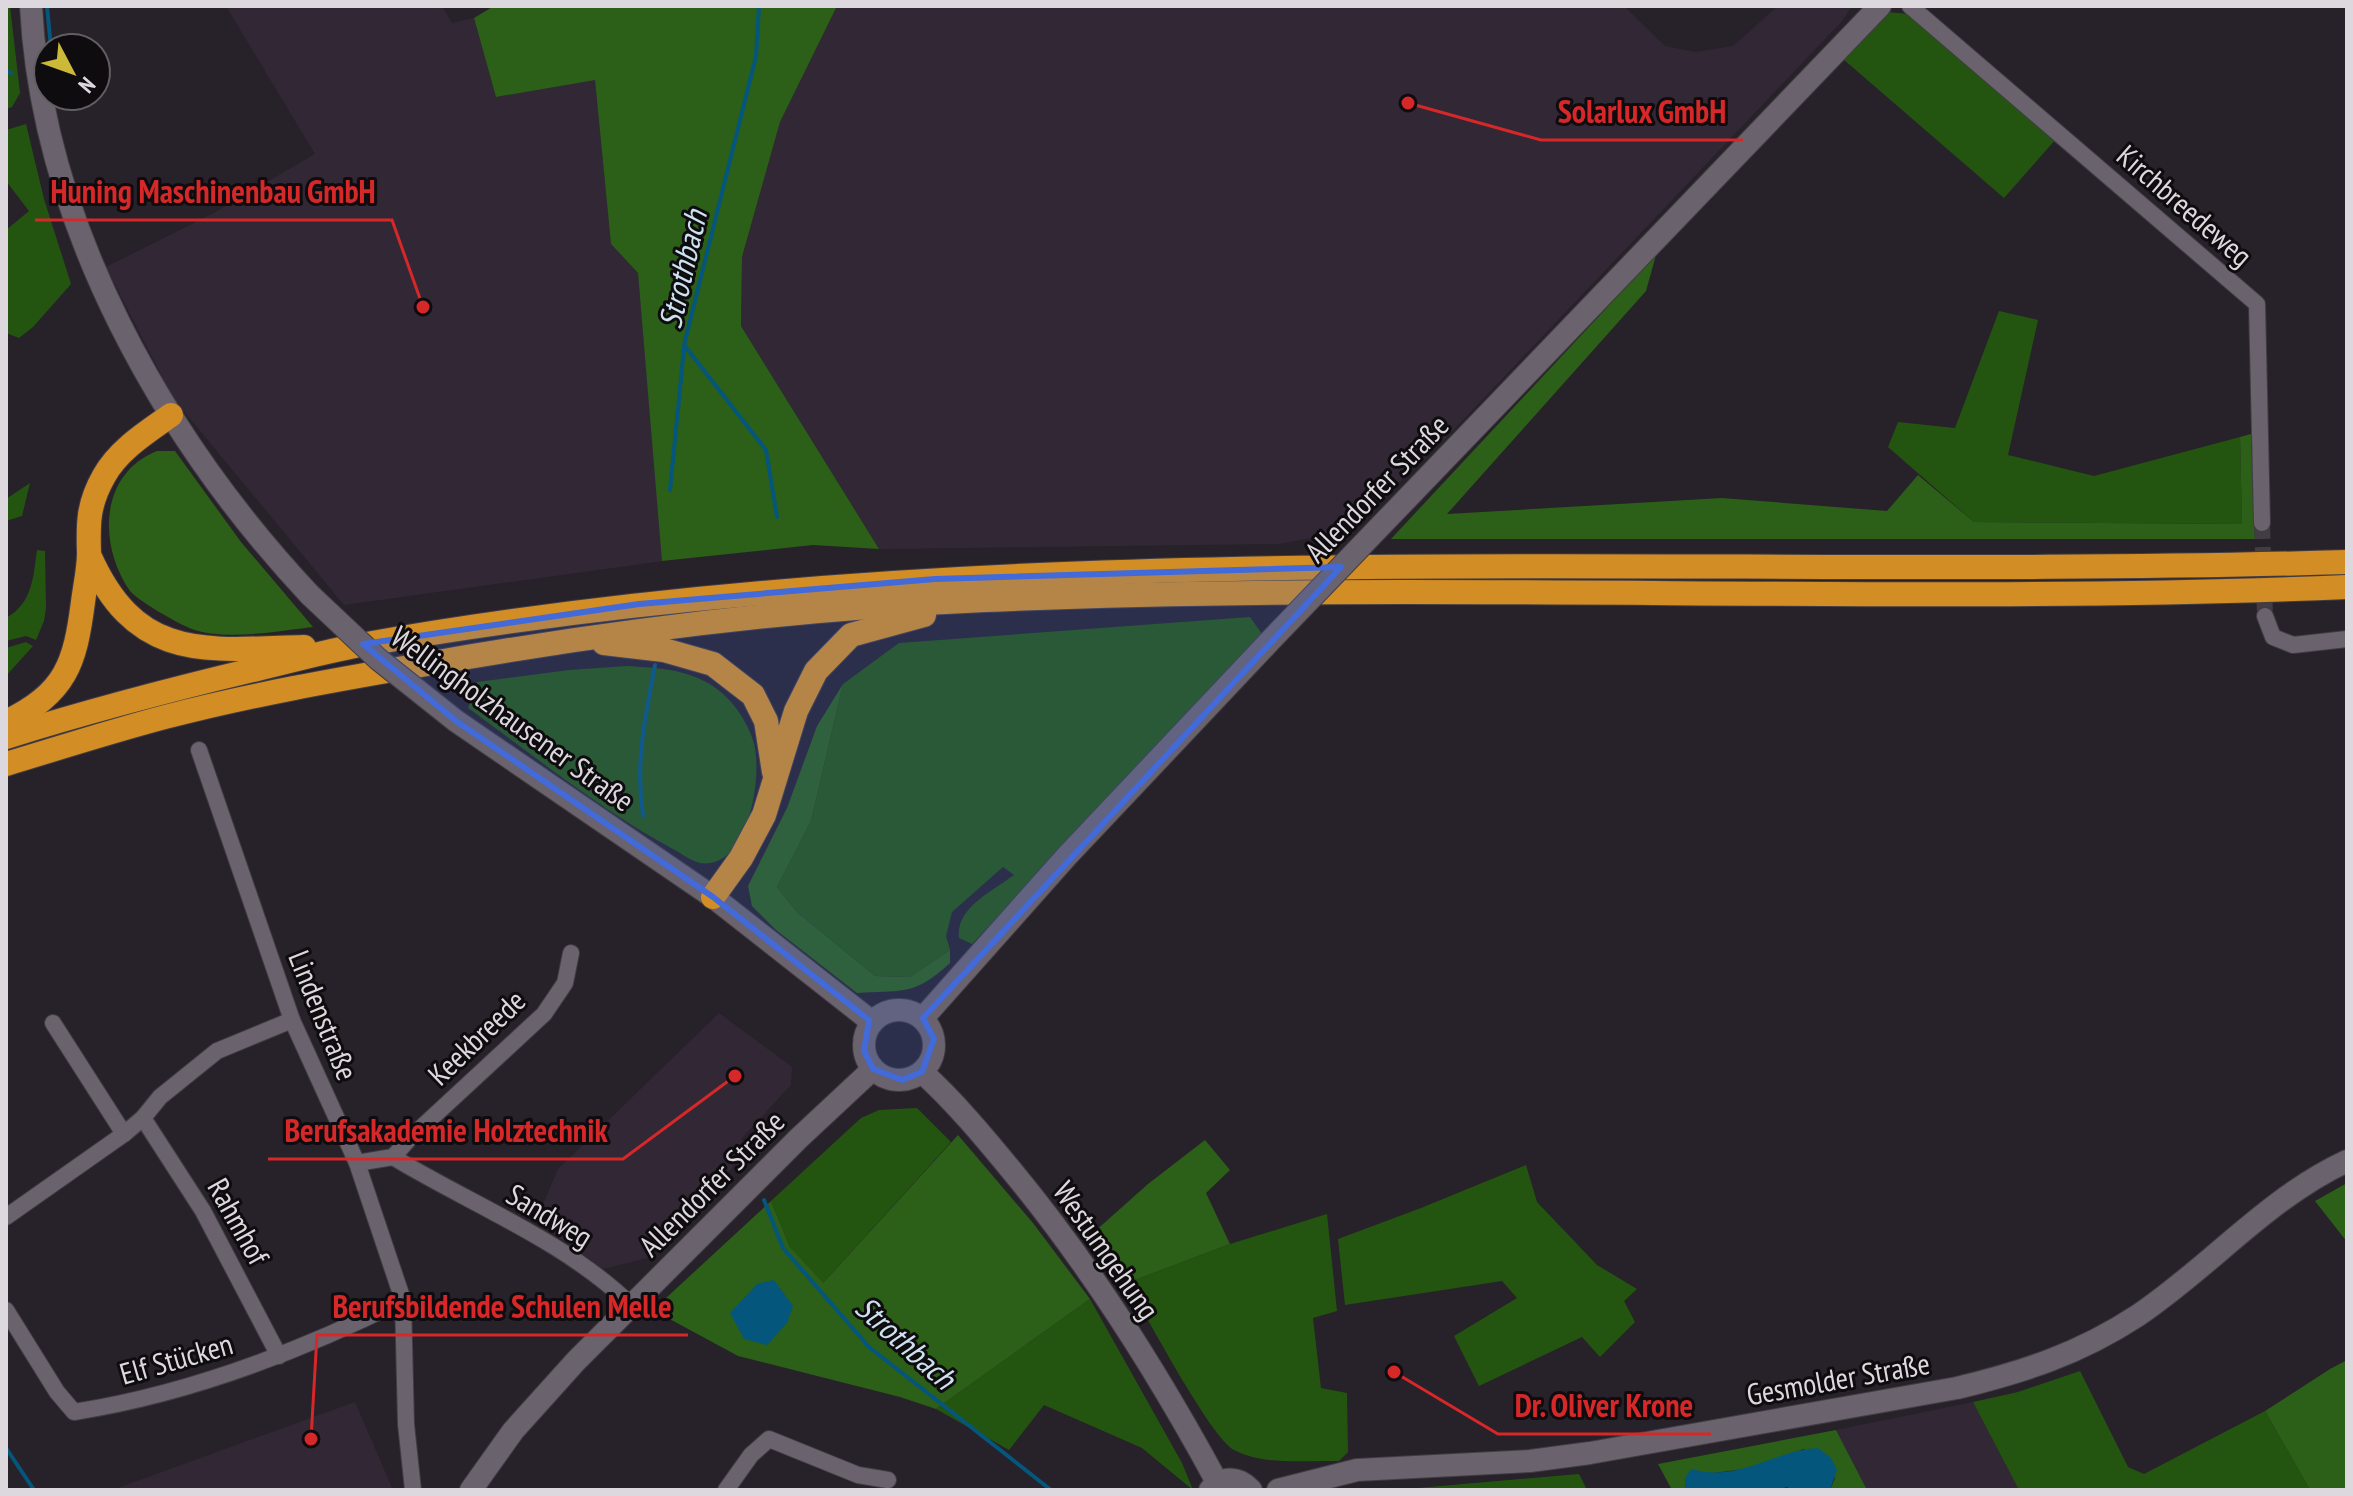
<svg xmlns="http://www.w3.org/2000/svg" width="2353" height="1496" font-family="'PT Sans Narrow',sans-serif">
	<rect width="100%" height="100%" fill="#272129"/>
	<g fill="#322835">
		<path d="M 226,6 L 442,6 L 452,23 L 474,18 L 496,97 L 595,79 L 611,244 L 638,273 L 663,561 L 344,605 L 173,398 L 106,267 L 212,214 L 315,154 Z"/>
		<path d="M 837,6 L 1624,6 L 1665,46 L 1695,52 L 1733,46 L 1778,6 L 1852,6 L 1843,20 L 1446,438 L 1347,532 L 1278,544 L 879,549 L 741,326 L 742,257 L 780,122 Z"/>
		<path d="M 719,1013 L 792,1067 L 791,1085 L 741,1139 L 747,1148 L 732,1168 L 647,1258 L 603,1269 L 536,1221 L 558,1169 Z"/>
		<path d="M 355,1402 L 393,1490 L 112,1490 L 148,1477 Z"/>
		<path d="M 1973,1402 L 2019,1490 L 1867,1490 L 1836,1430 Z"/>
	</g>
	<g fill="#245510">
		<path d="M 6,6 L 10,6 L 20,93 L 12,107 L 6,109 Z"/>
		<path d="M 1887,12 L 1909,14 L 2056,139 L 2004,198 L 1843,59 Z"/>
		<path d="M 26,124 L 44,199 L 71,284 L 33,327 L 19,338 L 6,333 L 6,230 L 29,211 L 6,181 L 6,130 Z"/>
		<path d="M 1999,311 L 2038,320 L 2008,455 L 2094,476 L 2240,437 L 2242,524 L 1974,522 L 1888,447 L 1898,422 L 1955,428 Z"/>
		<path d="M 30,483 L 22,516 L 6,521 L 6,499 Z"/>
		<path d="M 37,550 L 45,551 L 46,608 L 44,621 L 36,640 L 26,636 L 6,641 L 6,618 C 33,603 33,577 37,550 Z"/>
		<path d="M 1250,617 L 1262,634 L 972,944 L 959,938 C 955,908 993,891 1014,875 L 1003,867 L 952,912 L 946,936 L 950,950 L 910,977 L 875,976 L 797,912 L 777,887 L 811,821 L 843,684 L 899,643 Z"/>
		<path d="M 26,642 L 33,646 L 6,676 L 6,648 Z"/>
		<path d="M 627,666 C 654,668 679,668 704,681 C 727,692 745,716 753,740 C 764,773 749,871 700,863 C 691,861 681,853 673,849 C 603,812 532,754 468,708 L 477,682 L 569,670 Z"/>
		<path d="M 917,1108 L 951,1142 L 822,1284 L 790,1247 L 771,1201 L 861,1118 L 879,1110 Z"/>
		<path d="M 1526,1165 L 1537,1202 L 1597,1265 L 1637,1289 L 1624,1301 L 1635,1322 L 1600,1357 L 1582,1337 L 1479,1386 L 1454,1336 L 1517,1298 L 1502,1281 L 1345,1305 L 1338,1239 L 1421,1208 Z"/>
		<path d="M 1327,1214 L 1337,1311 L 1313,1318 L 1321,1388 L 1347,1393 L 1348,1452 L 1339,1461 C 1306,1460 1264,1466 1234,1450 C 1210,1437 1145,1313 1127,1283 L 1230,1244 Z"/>
		<path d="M 1090,1299 L 1182,1463 L 1193,1490 L 1142,1448 L 1044,1405 L 1009,1450 L 936,1409 Z"/>
		<path d="M 2080,1371 L 2128,1467 L 2144,1474 L 2265,1411 L 2310,1490 L 2019,1490 L 1973,1402 L 2018,1392 Z"/>
		<path d="M 1579,1474 L 1587,1490 L 1395,1490 Z"/>
	</g>
	<g fill="#2c5f18">
		<path d="M 494,6 L 837,6 L 780,122 L 742,257 L 741,326 L 879,549 L 813,545 L 662,561 L 638,273 L 611,244 L 595,80 L 496,97 L 474,18 Z"/>
		<path d="M 1656,255 L 1646,291 L 1447,514 L 1722,498 L 1887,511 L 1918,475 L 1974,522 L 2242,524 L 2240,437 L 2251,434 L 2255,539 L 1391,539 Z"/>
		<path d="M 157,451 L 175,451 L 241,542 L 313,627 C 279,631 225,641 192,629 C 180,625 137,600 130,591 C 98,545 99,474 157,451 Z"/>
		<path d="M 843,684 L 811,821 L 777,887 L 797,912 L 875,976 L 910,977 L 950,950 L 950,963 C 914,996 903,990 857,993 L 776,930 L 752,906 L 748,886 L 787,808 L 817,726 Z"/>
		<path d="M 958,1135 L 1033,1223 L 1090,1299 L 936,1409 L 900,1397 L 738,1356 L 653,1310 L 771,1201 L 790,1247 L 823,1283 Z"/>
		<path d="M 1205,1140 L 1230,1170 L 1206,1193 L 1230,1244 L 1127,1283 L 1093,1233 L 1148,1184 Z"/>
		<path d="M 2347,1183 L 2347,1242 L 2315,1201 Z"/>
		<path d="M 2347,1360 L 2347,1490 L 2310,1490 L 2265,1411 L 2330,1369 Z"/>
		<path d="M 1836,1430 L 1867,1490 L 1830,1490 L 1835,1478 L 1804,1449 L 1751,1468 L 1707,1474 L 1685,1485 L 1687,1490 L 1672,1490 L 1658,1464 Z"/>
	</g>
	<g fill="#04567c">
		<path d="M 774,1280 L 793,1306 L 787,1323 L 767,1345 L 744,1339 L 730,1313 L 757,1284 Z"/>
		<path d="M 1818,1448 L 1831,1458 L 1837,1470 L 1830,1490 L 1790,1490 L 1787,1487 L 1777,1490 L 1687,1490 C 1683,1481 1685,1475 1692,1469 C 1738,1483 1775,1450 1818,1448 Z"/>
	</g>
	<g fill="none" stroke-linecap="round" stroke-linejoin="round">
		<g stroke="#04567c" stroke-width="4">
			<path d="M 47,6 L 51,48"/>
			<path d="M 759,6 L 756,56 L 684,345 L 766,450 L 777,517"/>
			<path d="M 6,71 L 11,73"/>
			<path d="M 670,490 L 684,348"/>
			<path d="M 643,816 C 635,762 645,718 655,665"/>
			<path d="M 764,1200 L 783,1248 L 869,1347 L 1051,1490"/>
			<path d="M 6,1448 L 34,1490"/>
		</g>
		<path stroke="#423c44" stroke-width="16" stroke-dasharray="16 8" stroke-linecap="butt" d="M 2262,523 L 2265,616"/>
		<defs>
			<g id="street">
				<path d="M 1910,6 L 2257,304 L 2262,523"/>
				<path d="M 2265,616 L 2273,637 L 2293,645 L 2347,639"/>
				<path d="M 199,750 L 292,1020 L 357,1163 L 403,1300 L 406,1424 L 413,1490"/>
				<path d="M 53,1023 L 124,1134"/>
				<path d="M 143,1118 L 203,1211 L 279,1356"/>
				<path d="M 393,1157 C 472,1205 564,1240 631,1305"/>
				<path d="M 357,1163 L 393,1157 L 410,1138 L 544,1014 L 565,983 L 571,953"/>
				<path d="M 6,1217 L 124,1134 L 143,1118 L 160,1097 L 217,1051 L 292,1020"/>
				<path d="M 6,1310 L 57,1392 L 74,1412 C 189,1394 299,1352 403,1300"/>
				<path d="M 726,1490 L 751,1455 L 769,1439 L 858,1475 L 888,1480"/>
			</g>
			<g id="secondary">
				<path d="M 31,6 C 42,224 163,438 310,595"/>
				<path d="M 1393,513 L 1880,6"/>
				<path d="M 456,721 L 713,897 L 872,1022"/>
				<circle cx="899" cy="1045" r="35"/>
				<path d="M 923,1018 L 1067,856 L 1269,642"/>
				<path d="M 922,1072 C 955,1102 984,1137 1012,1171 C 1092,1268 1158,1373 1217,1482"/>
				<path d="M 471,1490 L 513,1431 L 576,1361 L 799,1138 L 873,1069"/>
				<path d="M 1210,1490 C 1222,1476 1238,1476 1251,1490"/>
				<path d="M 1278,1490 L 1357,1470 L 1530,1461 L 1590,1453 L 1957,1388 C 2023,1372 2079,1354 2137,1316 C 2209,1268 2267,1198 2347,1161"/>
			</g>
			<g id="highway">
				<path d="M 90,557 C 137,662 205,650 304,647"/>
				<path d="M 604,643 L 664,650 L 713,664 L 753,695 L 766,721 L 774,772"/>
				<path d="M 6,722 C 66,693 75,664 83,602 C 85,586 89,569 89,553 C 88,523 88,504 104,476 C 118,450 147,432 171,415"/>
				<path d="M 6,737 C 89,711 173,689 257,669 C 292,661 326,651 361,645 C 1017,528 1685,582 2347,562"/>
				<path d="M 6,764 C 59,748 112,731 165,717 C 249,695 335,680 421,665 C 607,632 795,608 985,600 C 1439,580 1893,606 2347,587"/>
				<path d="M 713,897 L 741,858 L 764,815 L 796,711 L 816,671 L 851,635 L 924,615"/>
			</g>
		</defs>
		<use href="#street" stroke="#413c43" stroke-width="18"/>
		<use href="#secondary" stroke="#413c43" stroke-width="24"/>
		<use href="#highway" stroke="#413c43" stroke-width="26"/>
		<use href="#street" stroke="#6a626c" stroke-width="16"/>
		<use href="#secondary" stroke="#6a626c" stroke-width="22"/>
		<use href="#highway" stroke="#d38d25" stroke-width="24"/>
		<defs>
			<g id="secondary-bridge">
				<path d="M 310,595 L 378,659 L 456,721"/>
				<path d="M 1269,642 L 1393,513"/>
			</g>
		</defs>
		<use href="#secondary-bridge" stroke="#413c43" stroke-width="24" stroke-linecap="butt"/>
		<use href="#secondary-bridge" stroke="#6a626c" stroke-width="22"/>
	</g>
	<path fill="#436ad9" fill-opacity="0.2" stroke="#436ad9" stroke-width="6" stroke-linejoin="round" d="M 1341,567 L 923,1018 L 934,1039 L 922,1072 L 902,1080 L 873,1069 L 864,1051 L 869,1020 L 713,897 L 456,721 L 363,644 L 639,604 L 935,579 Z"/>
	<g text-anchor="middle" dominant-baseline="central" stroke-width="6" stroke-linejoin="round" paint-order="stroke">
		<g font-size="30" fill="#dcd8dd" stroke="#0f0c10">
			<text transform="translate(2185 205) rotate(41)">Kirchbreedeweg</text>
			<text transform="translate(1376 488) rotate(-46)">Allendorfer Straße</text>
			<text transform="translate(513 718) rotate(36)">Wellingholzhausener Straße</text>
			<text transform="translate(324 1015) rotate(68)">Lindenstraße</text>
			<text transform="translate(476 1037) rotate(-44)">Keekbreede</text>
			<text transform="translate(711 1183) rotate(-45)">Allendorfer Straße</text>
			<text transform="translate(550 1215) rotate(31)">Sandweg</text>
			<text transform="translate(239 1221) rotate(61)">Rahmhof</text>
			<text transform="translate(1107 1250) rotate(55)">Westumgehung</text>
			<text transform="translate(176 1358) rotate(-16)">Elf Stücken</text>
			<text transform="translate(1838 1378) rotate(-10)">Gesmolder Straße</text>
		</g>
		<g font-size="32" font-style="italic" fill="#cde2ef" stroke="#0f0c10">
			<text transform="translate(682 269) rotate(-77)">Strothbach</text>
			<text transform="translate(906 1342) rotate(42)">Strothbach</text>
		</g>
	</g>
	<path fill="none" stroke="#d62828" stroke-width="3" d="M1408 103L1541 140H1743M423 307L392 220H35M735 1076L623 1159H268M311 1439L317 1335H688M1394 1372L1498 1434H1711"/>
	<g fill="#d62828" stroke="#0f0c10" stroke-width="3">
		<circle cx="1408" cy="103" r="8"/>
		<circle cx="423" cy="307" r="8"/>
		<circle cx="735" cy="1076" r="8"/>
		<circle cx="311" cy="1439" r="8"/>
		<circle cx="1394" cy="1372" r="8"/>
	</g>
	<g font-size="32" text-anchor="middle" font-weight="bold" fill="#d62828" stroke="#0f0c10" stroke-width="6" stroke-linejoin="round" paint-order="stroke">
		<text x="1642" y="123">Solarlux GmbH</text>
		<text x="213" y="203">Huning Maschinenbau GmbH</text>
		<text x="446" y="1142">Berufsakademie Holztechnik</text>
		<text x="502" y="1318">Berufsbildende Schulen Melle</text>
		<text x="1604" y="1417">Dr. Oliver Krone</text>
	</g>
	<rect width="2353" height="1496" fill="none" stroke="#dcd8dd" stroke-width="16"/>
	<g transform="translate(72 72) rotate(131)"><circle r="38" fill="#0f0c10" stroke="#615e62" stroke-width="2"/>
	<path d="M0-6L14 30L0 20L-14 30Z" fill="#ccb938"/>
	<text y="-12" font-size="22" font-weight="bold" text-anchor="middle" fill="#dcd8dd">N</text>
	</g>
</svg>
